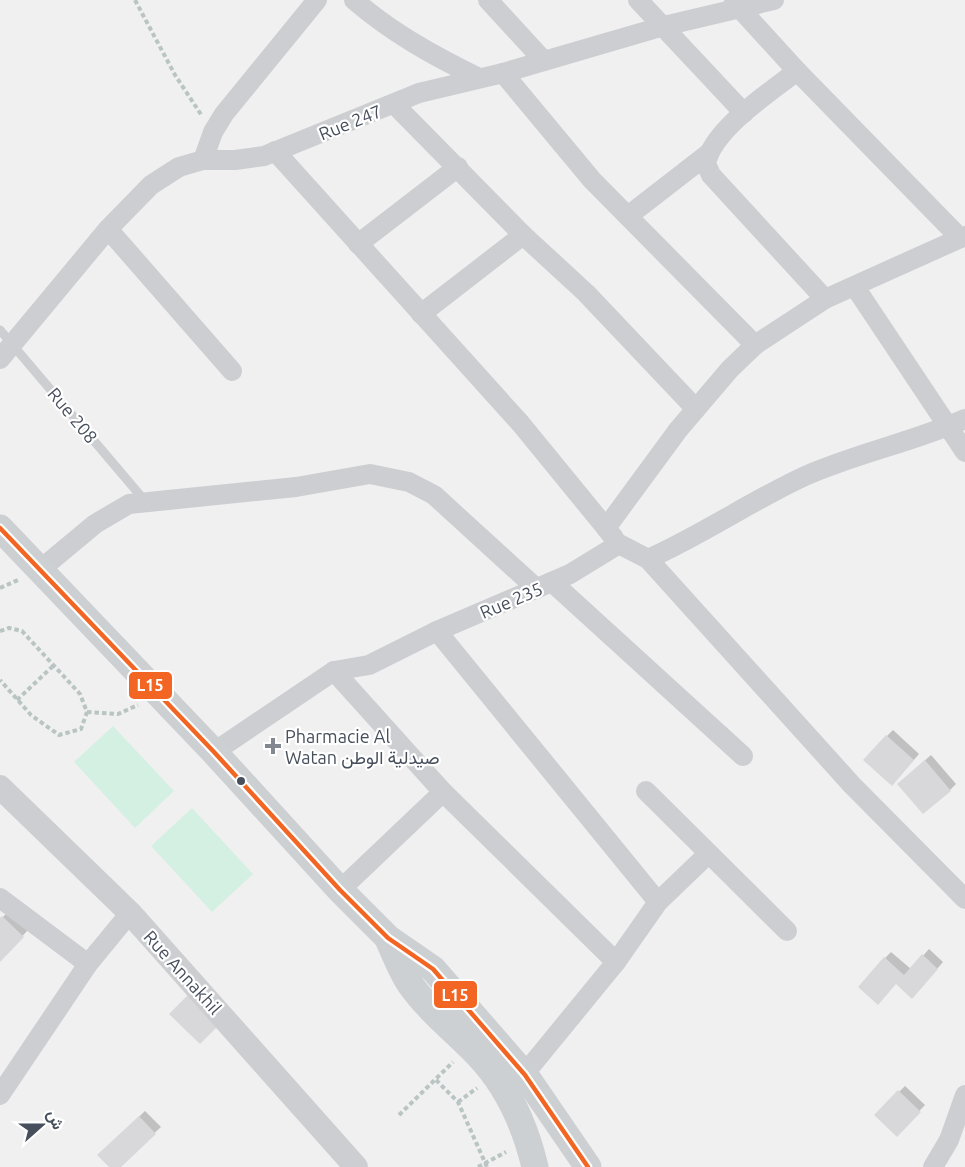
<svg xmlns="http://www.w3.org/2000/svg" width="965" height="1167" font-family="Ubuntu,Vazirmatn,sans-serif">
	<rect width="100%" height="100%" fill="#f1f0f0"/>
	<g fill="#d4f0e3">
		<path d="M 113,726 L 174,791 L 135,828 L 74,762 Z"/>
		<path d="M 192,808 L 253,874 L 212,912 L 151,846 Z"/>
	</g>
	<g fill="#0003">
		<path d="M 893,730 L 919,754 L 898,778 L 887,736 Z"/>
		<path d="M 931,755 L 956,784 L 950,790 L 905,778 Z"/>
		<path d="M 9,911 L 28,930 L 0,960 L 0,920 Z"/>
		<path d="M 929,949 L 943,962 L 918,991 L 885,958 L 891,952 L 911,969 Z"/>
		<path d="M 905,1086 L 925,1105 L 897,1135 L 876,1115 Z"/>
		<path d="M 145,1111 L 161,1127 L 118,1167 L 111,1167 L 99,1155 Z"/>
	</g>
	<g fill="#d8d8db">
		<path d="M 886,735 L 914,760 L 892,786 L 863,760 Z"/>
		<path d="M 925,760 L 951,791 L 923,814 L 897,784 Z"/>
		<path d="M 2,916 L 24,937 L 0,962 L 0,918 Z"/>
		<path d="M 922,954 L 938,969 L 912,999 L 896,984 L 878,1005 L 858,987 L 884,957 L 904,975 Z"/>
		<path d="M 193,990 L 224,1020 L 200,1044 L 169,1014 Z"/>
		<path d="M 898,1090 L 921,1112 L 897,1137 L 874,1115 Z"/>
		<path d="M 139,1116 L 156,1134 L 121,1167 L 109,1167 L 97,1155 Z"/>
	</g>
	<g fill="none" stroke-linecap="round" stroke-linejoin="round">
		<g stroke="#b9c5c3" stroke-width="4" stroke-dasharray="4.5 3" stroke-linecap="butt">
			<path d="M 135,0 L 175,75 L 202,116"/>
			<path d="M 0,588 L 18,580"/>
			<path d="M 0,631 L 9,628 L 22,631 L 80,694 L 87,712 L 81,729 L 59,735 L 31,715 L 0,680"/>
			<path d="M 17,700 L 53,666"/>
			<path d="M 87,712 L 118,714 L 138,705"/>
			<path d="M 436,1080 L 458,1102 L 487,1167"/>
			<path d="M 458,1102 L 477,1088"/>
			<path d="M 399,1115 L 453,1062"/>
			<path d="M 478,1167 L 506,1152"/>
		</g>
		<path stroke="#ccced1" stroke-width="9" d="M 0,330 L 145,501"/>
		<g stroke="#ccced1" stroke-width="20">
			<path d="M 354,0 C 392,33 434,56 479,78"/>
			<path d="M 488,0 L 544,61"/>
			<path d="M 638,0 L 744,113"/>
			<path d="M 734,2 L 797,71 L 960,238"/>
			<path d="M 797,71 C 770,92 712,130 706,164 L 711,175 L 825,299"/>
			<path d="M 503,73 L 592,180 L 755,345"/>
			<path d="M 394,104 L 523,235 L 421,314"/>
			<path d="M 275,151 L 521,424 L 606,528"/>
			<path d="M 203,160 L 213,132 L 224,114 L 317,0"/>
			<path d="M 628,216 L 708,154"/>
			<path d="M 108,229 L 232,371"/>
			<path d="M 523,235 L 586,293 L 696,409"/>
			<path d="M 358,244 L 458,167"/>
			<path d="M 855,287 L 965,452"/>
			<path d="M 0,359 L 108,229 L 151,185 L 179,167 L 203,160 L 235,160 L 264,156 L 419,93 L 503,73 L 664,26 L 774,0"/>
			<path d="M 614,538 L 606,528 L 678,430 L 730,369 L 755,345 L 825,299 L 965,236"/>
			<path d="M 648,559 L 852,785 L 965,899"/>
			<path d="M 41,569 L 95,524 L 129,504 L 296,487 L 370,474 L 409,482 L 434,495 L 537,589"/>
			<path d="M 552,582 L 743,756"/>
			<path d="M 437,631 L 658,902"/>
			<path d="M 334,671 L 443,792 L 616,962"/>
			<path d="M 214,752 L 334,671 L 369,665 L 437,631 L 570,574 L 619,544 L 648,559 C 702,535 751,501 805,476 C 857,453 913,442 965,419"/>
			<path d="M 646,791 L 787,931"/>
			<path d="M 340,890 L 443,792"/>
			<path d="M 0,898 L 88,964"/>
			<path d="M 517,1083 L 616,962 L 658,902 L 708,854"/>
			<path d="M 0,1095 L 88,964 L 130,913"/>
			<path d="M 933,1167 L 949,1140 L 965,1095"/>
		</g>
		<path stroke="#ccced1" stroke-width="24" d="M 0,787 L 130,913 L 356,1167"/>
		<g stroke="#cdd0d3" stroke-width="27">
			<path d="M 0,528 L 214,752 L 340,890 L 388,938 L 433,969 L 525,1075 L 588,1167"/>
			<path d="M 388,939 C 395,954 401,971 410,984 C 429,1011 455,1031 477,1054 C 507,1085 525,1125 535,1167"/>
		</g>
		<defs>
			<path id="bus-1" d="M 0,528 L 214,752 L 340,890 L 388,938 L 433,969 L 525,1075 L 588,1167"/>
		</defs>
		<use href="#bus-1" stroke="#fff" stroke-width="9"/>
		<use href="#bus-1" stroke="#f26522" stroke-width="4.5"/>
	</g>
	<path fill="#828790" stroke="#fff" stroke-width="2" d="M270 737h6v6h6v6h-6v6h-6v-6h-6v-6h6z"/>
	<circle fill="#474f5d" stroke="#fff" stroke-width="2" cx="241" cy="781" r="5"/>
	<g text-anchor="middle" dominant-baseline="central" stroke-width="4.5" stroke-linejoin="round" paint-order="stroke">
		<g font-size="18" fill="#474f5d" stroke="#fff">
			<text transform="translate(350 122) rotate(-22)">Rue 247</text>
			<text transform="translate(73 415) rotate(50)">Rue 208</text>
			<text transform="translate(511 600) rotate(-23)">Rue 235</text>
			<text transform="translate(183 972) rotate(48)">Rue Annakhil</text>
		</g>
		<g font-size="18" fill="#474f5d" stroke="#fff" text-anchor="start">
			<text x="285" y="736">Pharmacie Al<tspan x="285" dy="21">Watan صيدلية الوطن</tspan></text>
		</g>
	</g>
	<g stroke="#fff" stroke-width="2">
		<rect x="128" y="671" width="45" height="29" rx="6" fill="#f26522"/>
		<rect x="433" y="980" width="45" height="29" rx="6" fill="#f26522"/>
	</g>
	<g font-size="16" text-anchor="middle" font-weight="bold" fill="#fff">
		<text x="150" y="691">L15</text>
		<text x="455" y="1001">L15</text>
	</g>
	<g transform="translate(42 1125) rotate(69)" stroke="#ffffff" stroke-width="4.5" paint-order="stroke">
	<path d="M0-4.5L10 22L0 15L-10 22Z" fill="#474f5d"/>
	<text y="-9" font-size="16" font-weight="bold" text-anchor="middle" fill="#474f5d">ش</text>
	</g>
</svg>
